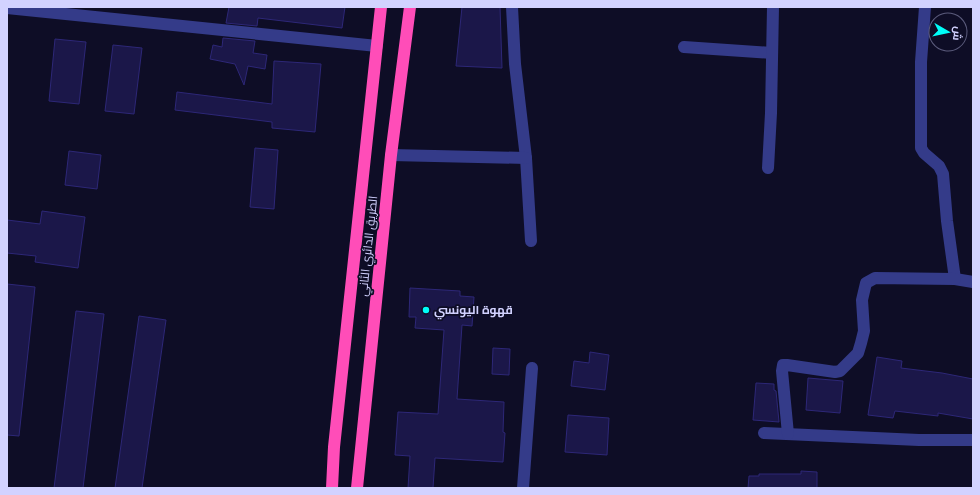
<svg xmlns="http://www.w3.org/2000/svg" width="980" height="495" font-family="'Public Sans',Cairo,sans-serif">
	<rect width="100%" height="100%" fill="#0e0d26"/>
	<g fill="#1b1749" stroke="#2d2777">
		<path d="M 229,7 L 345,7 L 342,28 L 258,18 L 257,26 L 226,23 Z"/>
		<path d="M 462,7 L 500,7 L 502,68 L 456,66 Z"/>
		<path d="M 223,38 L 255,41 L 253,53 L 267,55 L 265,69 L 248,66 L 244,85 L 235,64 L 210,59 L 213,45 L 222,47 Z"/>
		<path d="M 55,39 L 86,42 L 79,104 L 49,101 Z"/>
		<path d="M 113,45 L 142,48 L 134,114 L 105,111 Z"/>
		<path d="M 274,61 L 321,64 L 315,132 L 272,128 L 272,122 L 175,110 L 177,92 L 272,104 Z"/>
		<path d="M 255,148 L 278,150 L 274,209 L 250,207 Z"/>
		<path d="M 69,151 L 101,155 L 97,189 L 65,185 Z"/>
		<path d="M 42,211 L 85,217 L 78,268 L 35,262 L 36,256 L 7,253 L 7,220 L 40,224 Z"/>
		<path d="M 7,284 L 35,287 L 19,436 L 7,435 Z"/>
		<path d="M 410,288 L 460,291 L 460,296 L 474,297 L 472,326 L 462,325 L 457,399 L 504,402 L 503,432 L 505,433 L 503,462 L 435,458 L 433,488 L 408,488 L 410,456 L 395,455 L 398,412 L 438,414 L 444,330 L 415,328 L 416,317 L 409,317 Z"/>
		<path d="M 76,311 L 104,314 L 83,488 L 54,488 Z"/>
		<path d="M 139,316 L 166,320 L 142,488 L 115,488 Z"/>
		<path d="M 493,348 L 510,349 L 509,375 L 492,374 Z"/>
		<path d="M 590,352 L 609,355 L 605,390 L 571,386 L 574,361 L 589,363 Z"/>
		<path d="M 877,357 L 902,361 L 901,368 L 942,373 L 973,379 L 973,419 L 938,413 L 938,416 L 895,411 L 893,418 L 868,415 Z"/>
		<path d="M 808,378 L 843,381 L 840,413 L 806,410 Z"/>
		<path d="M 756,383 L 774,384 L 774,390 L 776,391 L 779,422 L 753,420 Z"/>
		<path d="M 568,415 L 609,418 L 607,455 L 565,452 Z"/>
		<path d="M 801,471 L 817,472 L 817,488 L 748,488 L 749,476 L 759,476 L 759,474 L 801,474 Z"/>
	</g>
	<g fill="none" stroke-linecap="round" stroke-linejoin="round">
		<g stroke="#343b89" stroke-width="12">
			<path d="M 512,7 L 515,64 L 526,158 L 531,241"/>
			<path d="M 925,7 L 921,62 L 921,148 L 924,153 L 939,166 L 943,174 L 947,221 L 955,279 L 973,282"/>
			<path d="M 7,8 L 377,46"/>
			<path d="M 684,47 L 772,53"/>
			<path d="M 391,155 L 526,158"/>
			<path d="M 768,168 L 771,113 L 773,7"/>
			<path d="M 764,433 L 919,440 L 973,440"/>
			<path d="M 788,434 L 782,371 L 783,365 L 787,365 L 835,372 L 840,371 L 858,353 L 861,343 L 864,331 L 862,300 L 866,283 L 875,278 L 955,279"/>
			<path d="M 523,488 L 532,368"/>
		</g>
		<g stroke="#ff4db8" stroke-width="12">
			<path d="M 332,488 L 334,447 L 381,7"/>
			<path d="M 357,488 L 391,155 L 410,7"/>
		</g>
	</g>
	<circle fill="#00fdf8" stroke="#0e0d26" stroke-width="1.5" cx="426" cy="310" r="4"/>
	<g text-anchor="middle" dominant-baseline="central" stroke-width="3.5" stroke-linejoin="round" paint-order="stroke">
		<g font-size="12" fill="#d2d2ff" stroke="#0e0d26">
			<text transform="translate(368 246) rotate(-84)">الطريق الدائري الثاني</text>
		</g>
		<g font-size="12" font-weight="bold" fill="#d2d2ff" stroke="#0e0d26" text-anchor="start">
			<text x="434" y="310">قهوة اليونسي</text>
		</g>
	</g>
	<rect width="980" height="495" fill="none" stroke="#d2d2ff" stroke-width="16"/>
	<g transform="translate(948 32) rotate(99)"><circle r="19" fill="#0e0d26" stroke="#5c5c7d"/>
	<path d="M0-3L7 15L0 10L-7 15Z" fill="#00fdf8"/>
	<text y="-6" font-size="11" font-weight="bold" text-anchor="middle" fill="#d2d2ff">ش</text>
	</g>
</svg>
